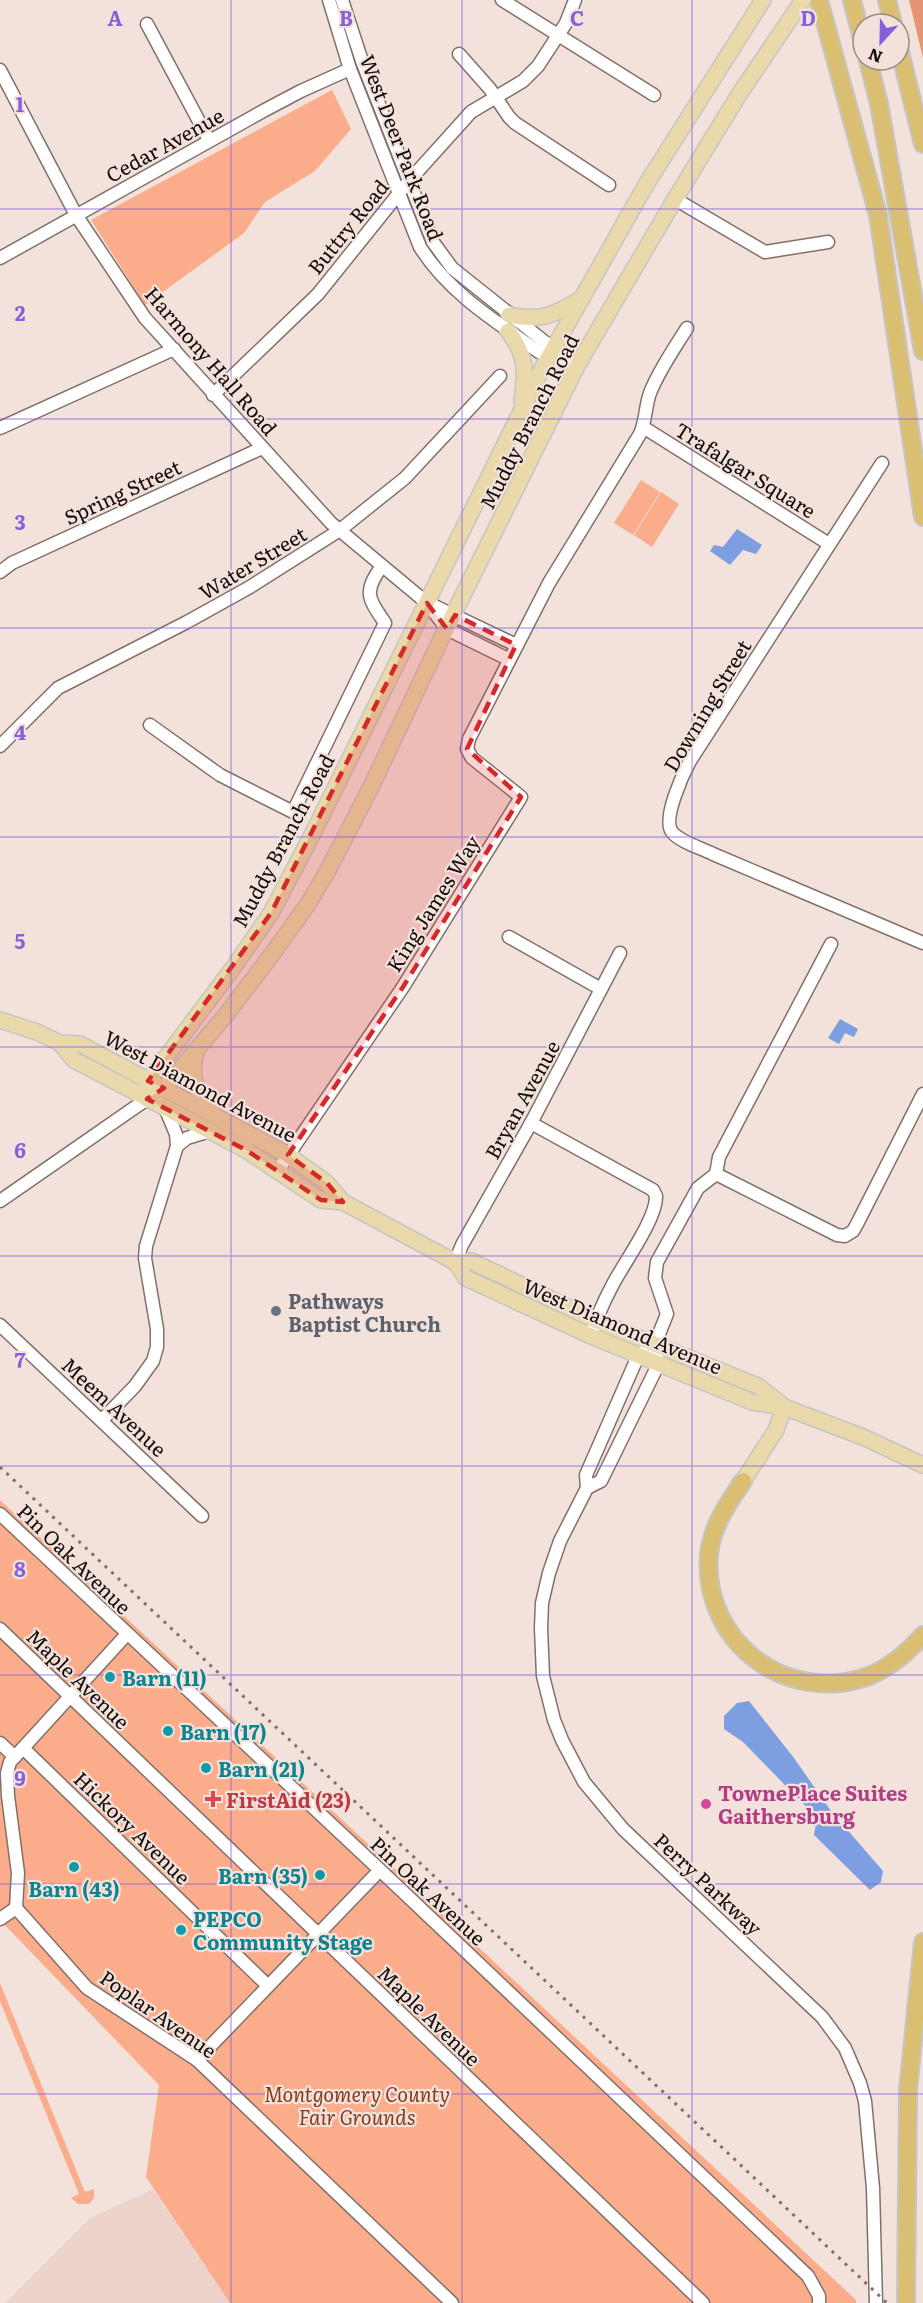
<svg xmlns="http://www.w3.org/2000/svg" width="923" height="2303" font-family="Literata,serif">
	<rect width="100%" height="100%" fill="#f3e2db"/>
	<path fill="#edd4ca" d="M 153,2189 L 230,2303 L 5,2303 L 90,2218 Z"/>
	<g fill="#faac8b">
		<path d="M 332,90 L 351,129 L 315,171 L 265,202 L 244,233 L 145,305 L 91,220 Z"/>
		<path d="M 641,480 L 660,492 L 633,535 L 614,523 Z"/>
		<path d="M 661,492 L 679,504 L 652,547 L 634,535 Z"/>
		<path d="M 0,1500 L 856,2300 L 856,2303 L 230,2303 L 146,2177 L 159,2085 L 0,1920 Z"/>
		<path d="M 0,1983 L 85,2192 L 94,2189 L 94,2198 L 89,2204 L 78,2204 L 71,2198 L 79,2194 L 0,2001 Z"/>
	</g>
	<path fill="#e59574" d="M 909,0 L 923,0 L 923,58 Z"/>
	<g fill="#7e9ee2">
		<path d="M 737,529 L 762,545 L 756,554 L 743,550 L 730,565 L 710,551 L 714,545 L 723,547 Z"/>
		<path d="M 840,1019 L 858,1029 L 854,1037 L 845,1033 L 839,1044 L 828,1038 Z"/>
		<path d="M 749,1701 L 794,1758 L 831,1811 L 883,1871 L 881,1882 L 870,1890 L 814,1835 L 817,1818 L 743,1742 L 724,1729 L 724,1716 L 737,1703 Z"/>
	</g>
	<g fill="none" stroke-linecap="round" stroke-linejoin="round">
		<defs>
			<g id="minor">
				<path d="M 329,0 L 350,69 L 420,247 C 449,293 495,321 539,352 L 551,353 L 577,366"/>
				<path d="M 342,0 L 362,61 L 433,242 L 452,268 L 546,343 L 551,353"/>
				<path d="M 502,0 L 654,95"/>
				<path d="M 147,24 L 209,140"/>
				<path d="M 459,54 L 490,89 L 509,117 L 515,123 L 609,185"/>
				<path d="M 0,70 L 76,215 L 145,318 L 331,523 L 427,603 L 447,629 L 508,659"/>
				<path d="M 675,199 L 765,252 L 828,242"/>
				<path d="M 0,258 L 265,110 L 301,91 L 350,69"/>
				<path d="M 213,395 L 318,294 L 408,182 L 471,112 L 523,81 L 538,66 L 566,23 L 575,0"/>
				<path d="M 643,427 L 829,544"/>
				<path d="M 0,428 L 174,349"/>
				<path d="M 882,463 L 690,761 C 683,774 662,819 672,832 C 680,842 701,848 713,854 L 923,943"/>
				<path d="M 0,572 L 12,563 L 262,448"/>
				<path d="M 428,603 L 516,645"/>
				<path d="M 150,725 L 220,775 L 293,812 L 385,623 C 368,598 363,592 382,566"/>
				<path d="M 0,746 L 58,688 L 187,622 L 250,587 L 340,530 L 405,478 L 500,376"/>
				<path d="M 509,937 L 601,989"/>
				<path d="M 531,1123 L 653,1190 L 656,1196 C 657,1218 624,1263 613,1284 C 604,1301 596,1318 591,1336"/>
				<path d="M 177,1146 L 187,1138 L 210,1131"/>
				<path d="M 278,1170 L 403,987 L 521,797 L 472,758 L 467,749 L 469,739 L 549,583 L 640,434 C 646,421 645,407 650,393 C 659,370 674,349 687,328"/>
				<path d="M 716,1174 L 719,1157 L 831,944"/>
				<path d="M 0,1201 L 147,1099"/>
				<path d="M 455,1262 L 462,1245 L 531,1123 L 620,953"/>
				<path d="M 0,1325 L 202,1516"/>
				<path d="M 655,1344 L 638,1356 L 586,1475 L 587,1488 L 560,1541 L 549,1573 L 542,1603 L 541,1628 L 543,1676 L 554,1720 L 562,1740 L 584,1782 L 623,1829 L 822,2017 L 845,2048 L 860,2083 L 865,2101 L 873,2188 L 876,2303"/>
				<path d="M 102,1420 L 135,1386 L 153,1361 L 157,1347 L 157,1329 L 145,1258 L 146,1246 L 177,1146 L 176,1134 L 166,1110"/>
				<path d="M 587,1488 L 601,1481 L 658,1365 L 655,1344 L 667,1314 L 655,1278 L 657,1262 L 698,1188 L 716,1174 L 837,1235 L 845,1236 L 853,1231 L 857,1224 L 923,1094"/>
				<path d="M 0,1514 L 380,1870 L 808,2276 L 819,2296 L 819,2303"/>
				<path d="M 0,1629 L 703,2303"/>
				<path d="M 127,1634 L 23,1748 L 10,1762 L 7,1773 L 8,1796 L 18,1873 L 16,1908 L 87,1988 L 197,2060 L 452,2303"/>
				<path d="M 0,1743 L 15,1757"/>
				<path d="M 23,1748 L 267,1985"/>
				<path d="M 0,1919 L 16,1908"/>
				<path d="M 197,2060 L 380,1870"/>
			</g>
			<g id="major">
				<path d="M 509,315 C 541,322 554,315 581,299"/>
				<path d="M 508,331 C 527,356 526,370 522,401"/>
				<path d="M 0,1020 L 37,1032 L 60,1043 L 74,1060 L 246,1150 L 321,1200 L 343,1202"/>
				<path d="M 60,1043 L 80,1044 L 288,1155 L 327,1183 L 343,1202 L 455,1262 L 466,1278 L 591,1336 L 752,1402 L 784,1407 L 863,1437 L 923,1465"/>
				<path d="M 197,1050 C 188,1075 197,1094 212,1113"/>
				<path d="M 147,1099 L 164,1088 L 225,1016 L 267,961 L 308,904 L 327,872 L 370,789 L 443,635 L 577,366 L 675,199 L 740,93 L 803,0"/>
				<path d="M 147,1099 L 148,1081 L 233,968 L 271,913 L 312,835 L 543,367 L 647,183 L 763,0"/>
				<path d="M 455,1262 L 471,1261 L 595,1320 L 758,1386 L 782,1405"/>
				<path d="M 743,1481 L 776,1430 L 784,1407"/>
			</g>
			<g id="highway">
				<path d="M 819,0 L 878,215 L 923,517"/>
				<path d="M 852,0 L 863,43"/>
				<path d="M 887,0 L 893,24"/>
				<path d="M 899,48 L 923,144"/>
				<path d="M 868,60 L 879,104 L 923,351"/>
				<path d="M 743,1481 C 728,1503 711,1528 709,1555 C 702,1642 787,1706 869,1676 C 891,1667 908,1652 923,1635"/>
				<path d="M 906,2303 L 908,2090 L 923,1942"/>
			</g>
		</defs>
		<use href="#minor" stroke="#80716b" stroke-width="15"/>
		<use href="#major" stroke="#c6c5c4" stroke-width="18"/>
		<use href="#highway" stroke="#c6c5c4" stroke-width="20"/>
		<use href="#minor" stroke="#fff" stroke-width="12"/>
		<use href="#major" stroke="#e9d9ab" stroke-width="15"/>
		<use href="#highway" stroke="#dabf73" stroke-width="16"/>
		<path stroke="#7d716d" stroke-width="3" stroke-dasharray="3 6" stroke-linecap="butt" d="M 0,1467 L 887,2303"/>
	</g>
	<path fill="#d62828" fill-opacity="0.2" stroke="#d62828" stroke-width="4.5" stroke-dasharray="12 8" stroke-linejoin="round" d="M 427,603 L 447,629 L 455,615 L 516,645 L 467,749 L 521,797 L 403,987 L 288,1155 L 327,1183 L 343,1202 L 321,1200 L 246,1150 L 147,1099 L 164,1088 L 148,1081 L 271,913 Z"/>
	<path fill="none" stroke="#8660db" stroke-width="1.5" stroke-opacity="0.55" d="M 231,0 L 231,2303M 462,0 L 462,2303M 692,0 L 692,2303M 0,209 L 923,209M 0,419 L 923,419M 0,628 L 923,628M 0,837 L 923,837M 0,1047 L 923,1047M 0,1256 L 923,1256M 0,1466 L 923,1466M 0,1675 L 923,1675M 0,1884 L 923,1884M 0,2094 L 923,2094"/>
	<circle fill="#6b7280" stroke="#f3e2db" stroke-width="2" cx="276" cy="1311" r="6"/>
	<g fill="#0f9aa8" stroke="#f3e2db" stroke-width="2">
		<circle cx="110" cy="1677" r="6"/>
		<circle cx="168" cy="1731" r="6"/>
		<circle cx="206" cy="1768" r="6"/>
		<circle cx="74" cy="1867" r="6"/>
		<circle cx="320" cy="1875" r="6"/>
		<circle cx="181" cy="1930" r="6"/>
	</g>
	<path fill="#e0444e" stroke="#f3e2db" stroke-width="2" d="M210 1790h6v6h6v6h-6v6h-6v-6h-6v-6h6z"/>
	<circle fill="#d1479c" stroke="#f3e2db" stroke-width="2" cx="706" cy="1804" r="6"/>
	<g text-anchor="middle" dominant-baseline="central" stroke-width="4.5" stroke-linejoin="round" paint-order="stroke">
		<g font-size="20" fill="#120c0a" stroke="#f3e2db">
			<text transform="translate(164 144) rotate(-29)">Cedar Avenue</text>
			<text transform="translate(403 147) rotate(69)">West Deer Park Road</text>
			<text transform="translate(347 226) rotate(-51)">Buttry Road</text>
			<text transform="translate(212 360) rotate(49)">Harmony Hall Road</text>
			<text transform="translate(528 421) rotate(-63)">Muddy Branch Road</text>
			<text transform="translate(746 469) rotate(32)">Trafalgar Square</text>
			<text transform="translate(122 491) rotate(-25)">Spring Street</text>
			<text transform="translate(252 562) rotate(-31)">Water Street</text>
			<text transform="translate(706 705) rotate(-59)">Downing Street</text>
			<text transform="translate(282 840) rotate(-62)">Muddy Branch Road</text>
			<text transform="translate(432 903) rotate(-58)">King James Way</text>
			<text transform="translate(201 1085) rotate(28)">West Diamond Avenue</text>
			<text transform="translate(521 1099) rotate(-61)">Bryan Avenue</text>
			<text transform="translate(623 1325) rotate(23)">West Diamond Avenue</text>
			<text transform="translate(115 1406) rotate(43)">Meem Avenue</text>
			<text transform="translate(75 1558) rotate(44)">Pin Oak Avenue</text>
			<text transform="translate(79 1678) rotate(44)">Maple Avenue</text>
			<text transform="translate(133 1827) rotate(44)">Hickory Avenue</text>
			<text transform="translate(709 1883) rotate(43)">Perry Parkway</text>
			<text transform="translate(429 1890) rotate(43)">Pin Oak Avenue</text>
			<text transform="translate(159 2013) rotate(35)">Poplar Avenue</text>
			<text transform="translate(430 2015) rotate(44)">Maple Avenue</text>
		</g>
		<g font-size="20" font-weight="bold" fill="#5b616d" stroke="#f3e2db" text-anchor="start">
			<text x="288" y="1300">Pathways<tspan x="288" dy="23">Baptist Church</tspan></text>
		</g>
		<g font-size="20" font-weight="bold" fill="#0d838f" stroke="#f3e2db" text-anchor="start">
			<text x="122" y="1677">Barn (11)</text>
			<text x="180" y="1731">Barn (17)</text>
			<text x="218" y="1768">Barn (21)</text>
			<text x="308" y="1875" text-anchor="end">Barn (35)</text>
			<text x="74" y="1888" text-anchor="middle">Barn (43)</text>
			<text x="193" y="1918">PEPCO<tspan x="193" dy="23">Community Stage</tspan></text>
		</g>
		<g font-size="20" font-weight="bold" fill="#b23c85" stroke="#f3e2db" text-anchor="start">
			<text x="718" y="1792">TownePlace Suites<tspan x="718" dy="23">Gaithersburg</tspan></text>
		</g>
		<g font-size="20" font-weight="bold" fill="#be3a42" stroke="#f3e2db" text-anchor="start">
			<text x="226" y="1799">FirstAid (23)</text>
		</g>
		<g font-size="20" font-style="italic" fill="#853c1b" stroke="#f3e2db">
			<text x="357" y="2093">Montgomery County<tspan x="357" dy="23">Fair Grounds</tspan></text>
		</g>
	</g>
	<g font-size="20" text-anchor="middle" font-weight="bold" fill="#8660db" stroke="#f3e2db" stroke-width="4.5" stroke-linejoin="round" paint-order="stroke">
		<text x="115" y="26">A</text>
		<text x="346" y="26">B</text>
		<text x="577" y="26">C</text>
		<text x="808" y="26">D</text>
		<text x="20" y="112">1</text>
		<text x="20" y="321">2</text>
		<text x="20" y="530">3</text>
		<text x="20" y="740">4</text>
		<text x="20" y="949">5</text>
		<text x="20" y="1158">6</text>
		<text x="20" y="1368">7</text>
		<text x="20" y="1577">8</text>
		<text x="20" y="1786">9</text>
	</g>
	<g transform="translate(881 42) rotate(202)"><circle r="28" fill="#f3e2db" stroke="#998c87" stroke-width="1.5"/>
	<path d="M0-4.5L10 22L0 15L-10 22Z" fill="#8660db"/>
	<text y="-9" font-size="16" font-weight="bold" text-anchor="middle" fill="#120c0a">N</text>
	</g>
</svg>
